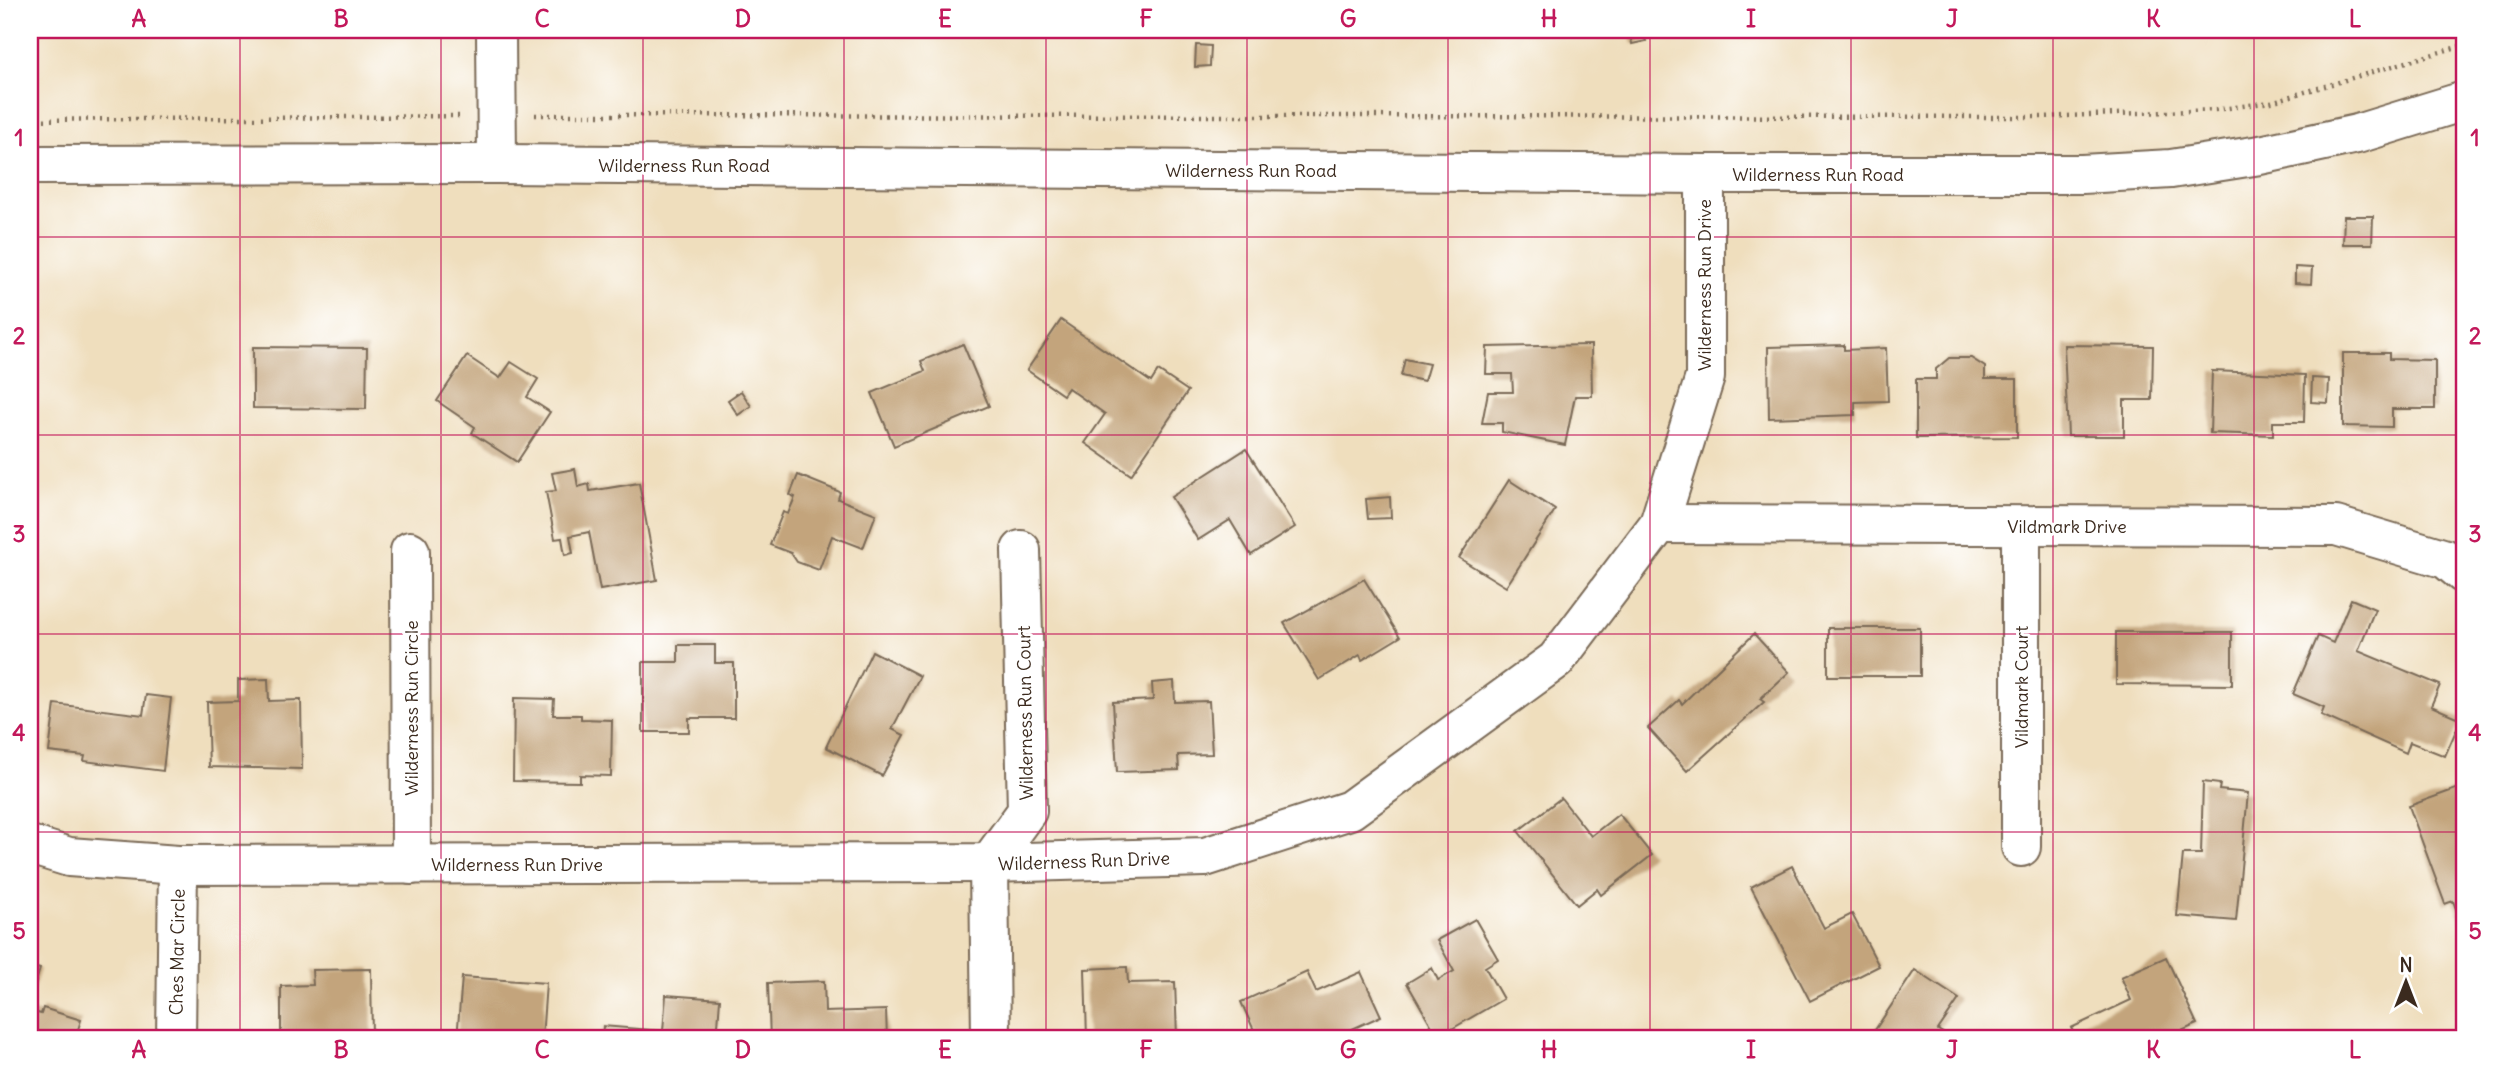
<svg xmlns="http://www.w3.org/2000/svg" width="2494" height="1069" font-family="Delius,sans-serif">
	<rect width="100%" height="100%" fill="#fff"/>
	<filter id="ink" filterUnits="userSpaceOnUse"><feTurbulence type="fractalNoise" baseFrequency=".0143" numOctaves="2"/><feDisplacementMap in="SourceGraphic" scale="14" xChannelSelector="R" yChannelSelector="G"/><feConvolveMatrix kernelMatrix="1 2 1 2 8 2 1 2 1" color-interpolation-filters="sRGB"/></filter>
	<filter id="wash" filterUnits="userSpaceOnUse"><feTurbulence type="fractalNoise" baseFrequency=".00686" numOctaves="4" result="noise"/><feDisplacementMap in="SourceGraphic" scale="28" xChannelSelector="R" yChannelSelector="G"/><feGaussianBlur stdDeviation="1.57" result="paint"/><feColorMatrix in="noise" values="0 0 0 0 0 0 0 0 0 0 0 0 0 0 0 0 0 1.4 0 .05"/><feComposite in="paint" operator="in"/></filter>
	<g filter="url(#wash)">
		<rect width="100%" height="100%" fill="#efdebd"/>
		<g id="blocks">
			<g fill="#c3a47b">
				<path d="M 1629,30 L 1643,30 L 1646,41 L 1632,44 Z"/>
				<path d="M 1196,45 L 1211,46 L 1210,66 L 1195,67 Z"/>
				<path d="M 2344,216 L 2373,216 L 2372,244 L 2343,244 Z"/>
				<path d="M 2295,267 L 2312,268 L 2311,284 L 2295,283 Z"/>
				<path d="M 1061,320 L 1151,382 L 1158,371 L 1188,391 L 1131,475 L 1085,443 L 1105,414 L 1068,388 L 1063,395 L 1027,370 Z"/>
				<path d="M 963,344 L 989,406 L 894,446 L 872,393 L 925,371 L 921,361 Z"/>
				<path d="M 1591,345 L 1592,396 L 1575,396 L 1565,445 L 1502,432 L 1502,423 L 1482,423 L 1488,392 L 1513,392 L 1512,374 L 1486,374 L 1487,347 Z"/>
				<path d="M 1844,345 L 1844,350 L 1886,348 L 1888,401 L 1855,402 L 1855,415 L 1769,418 L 1768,347 Z"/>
				<path d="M 2064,345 L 2153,346 L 2152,400 L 2124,400 L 2124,436 L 2068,436 Z"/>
				<path d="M 253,347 L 367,348 L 366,409 L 253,408 Z"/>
				<path d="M 2343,353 L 2389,353 L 2389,359 L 2435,360 L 2435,409 L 2392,409 L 2392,427 L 2343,426 Z"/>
				<path d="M 467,356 L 500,378 L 511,362 L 538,379 L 527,397 L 550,412 L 517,462 L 472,433 L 475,427 L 437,401 Z"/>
				<path d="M 1949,358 L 1971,358 L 1985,367 L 1985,379 L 2017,379 L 2017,437 L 1916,438 L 1916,379 L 1936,379 L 1936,369 Z"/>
				<path d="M 1405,359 L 1429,364 L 1424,381 L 1401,376 Z"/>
				<path d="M 2212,371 L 2305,375 L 2304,422 L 2273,422 L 2273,435 L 2210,433 Z"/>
				<path d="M 2312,378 L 2329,379 L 2328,403 L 2311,402 Z"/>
				<path d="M 741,391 L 751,406 L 738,415 L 728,400 Z"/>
				<path d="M 1246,449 L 1295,527 L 1251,555 L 1230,520 L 1198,540 L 1171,497 Z"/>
				<path d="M 575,469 L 578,487 L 589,484 L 590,491 L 639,483 L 657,580 L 600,590 L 589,532 L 570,536 L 573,553 L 565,555 L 562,538 L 555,539 L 546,492 L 556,491 L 552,473 Z"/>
				<path d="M 798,475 L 840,492 L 838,499 L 876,514 L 863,548 L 832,536 L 819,570 L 797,562 L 791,553 L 770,545 L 783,512 L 788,514 L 795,497 L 790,495 Z"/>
				<path d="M 1509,480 L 1555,510 L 1506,587 L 1459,558 Z"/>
				<path d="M 1390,497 L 1391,518 L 1368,519 L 1366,499 Z"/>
				<path d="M 1364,579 L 1400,637 L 1362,660 L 1360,655 L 1319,680 L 1284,623 Z"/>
				<path d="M 2351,599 L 2375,609 L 2358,651 L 2440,685 L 2431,706 L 2461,719 L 2445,756 L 2410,742 L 2406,753 L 2321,715 L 2324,707 L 2293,694 L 2318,636 L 2333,643 Z"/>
				<rect x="1828" y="628" width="92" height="48"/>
				<path d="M 2116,632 L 2232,632 L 2232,685 L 2116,684 Z"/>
				<path d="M 1754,634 L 1789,672 L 1760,699 L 1764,702 L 1687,771 L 1648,728 L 1679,700 L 1682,704 Z"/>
				<path d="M 678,645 L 715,645 L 715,663 L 734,663 L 734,718 L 689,718 L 689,732 L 643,732 L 643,662 L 678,662 Z"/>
				<path d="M 872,651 L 920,676 L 892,729 L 904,735 L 882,776 L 826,747 Z"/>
				<path d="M 268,679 L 269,701 L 301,700 L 302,769 L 209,767 L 207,702 L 238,701 L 238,680 Z"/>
				<path d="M 1174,681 L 1175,702 L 1209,701 L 1212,754 L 1178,755 L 1179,770 L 1117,772 L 1113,702 L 1153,700 L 1152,683 Z"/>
				<path d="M 146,695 L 171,698 L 163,771 L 84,761 L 85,756 L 49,752 L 55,704 L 143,715 Z"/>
				<path d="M 514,698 L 554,699 L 553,715 L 581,715 L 581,719 L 612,720 L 611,776 L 580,775 L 580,782 L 513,781 Z"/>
				<path d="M 2203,782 L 2220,784 L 2219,790 L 2248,793 L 2236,921 L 2177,916 L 2183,854 L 2201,854 Z"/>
				<path d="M 2464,786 L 2464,930 L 2453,901 L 2445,904 L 2409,806 Z"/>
				<path d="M 1561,798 L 1591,836 L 1619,814 L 1652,855 L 1601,895 L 1597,889 L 1577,905 L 1518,831 Z"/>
				<path d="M 1792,866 L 1824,928 L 1852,914 L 1879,966 L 1810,1001 L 1751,887 Z"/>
				<path d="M 1475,919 L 1498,959 L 1485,967 L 1503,999 L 1438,1037 L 1407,983 L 1432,968 L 1438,980 L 1454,971 L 1437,940 Z"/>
				<path d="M 2166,957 L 2197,1024 L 2164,1039 L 2077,1039 L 2071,1028 L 2131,1000 L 2121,977 Z"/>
				<path d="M 30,966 L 40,969 L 30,1000 Z"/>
				<path d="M 1127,967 L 1128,983 L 1175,982 L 1177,1037 L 1087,1039 L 1085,969 Z"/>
				<path d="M 371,969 L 372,1039 L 281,1039 L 281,986 L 313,985 L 312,970 Z"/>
				<path d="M 1915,970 L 1959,999 L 1938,1030 L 1953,1039 L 1869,1039 Z"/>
				<path d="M 1307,972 L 1316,992 L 1361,972 L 1381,1016 L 1341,1034 L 1344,1039 L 1258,1039 L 1241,1002 Z"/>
				<path d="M 462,977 L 546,983 L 542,1039 L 457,1039 Z"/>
				<path d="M 824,981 L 825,1012 L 886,1010 L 887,1039 L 770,1039 L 768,983 Z"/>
				<path d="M 666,995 L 720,999 L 717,1039 L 602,1039 L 603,1026 L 663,1031 Z"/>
				<path d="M 43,1008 L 81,1020 L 75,1039 L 30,1039 L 30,1011 L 41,1014 Z"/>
			</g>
		</g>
	</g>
	<g filter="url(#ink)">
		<use href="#blocks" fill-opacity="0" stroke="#7a6956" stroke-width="2"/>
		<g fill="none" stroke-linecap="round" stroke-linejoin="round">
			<defs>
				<g id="minor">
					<path d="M 496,30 L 497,164"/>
					<path d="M 30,165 L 497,164 L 1705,174 L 2082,174 L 2171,169 L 2260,155 L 2357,134 L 2464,101"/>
					<path d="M 1659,524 L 2336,526 L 2446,559 L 2464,574"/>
					<path d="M 2021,526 L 2021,847"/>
					<path d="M 410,551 L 411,865"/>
					<path d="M 30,845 L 69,857 L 178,865 L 989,863 L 1205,857 L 1350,810 L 1556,660 L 1659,524 L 1705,377 L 1705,174"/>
					<path d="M 176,1039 L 178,865"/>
					<path d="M 991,1039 L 989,863 L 1027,811 L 1021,550"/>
				</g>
			</defs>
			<use href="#minor" stroke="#7a6956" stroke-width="42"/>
			<g stroke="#7a6956" stroke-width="4.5" stroke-dasharray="2 5" stroke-linecap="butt">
				<path d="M 535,115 L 2041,117 L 2215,110 L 2271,102 L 2464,45"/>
				<path d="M 30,120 L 460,116"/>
			</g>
			<use href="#minor" stroke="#fff" stroke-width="38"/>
		</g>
	</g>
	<path fill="none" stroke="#c2185b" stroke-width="2" stroke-opacity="0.55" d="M 240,30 L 240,1039M 441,30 L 441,1039M 643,30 L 643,1039M 844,30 L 844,1039M 1046,30 L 1046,1039M 1247,30 L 1247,1039M 1448,30 L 1448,1039M 1650,30 L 1650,1039M 1851,30 L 1851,1039M 2053,30 L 2053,1039M 2254,30 L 2254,1039M 30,237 L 2464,237M 30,435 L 2464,435M 30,634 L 2464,634M 30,832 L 2464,832"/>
	<g text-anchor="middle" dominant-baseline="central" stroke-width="6" stroke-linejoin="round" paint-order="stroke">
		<g font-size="18" fill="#3b2a1e" stroke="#fff">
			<text x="684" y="165">Wilderness Run Road</text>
			<text x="1251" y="170">Wilderness Run Road</text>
			<text x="1818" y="174">Wilderness Run Road</text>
			<text transform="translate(1704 285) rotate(-90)">Wilderness Run Drive</text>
			<text x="2067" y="526">Vildmark Drive</text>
			<text transform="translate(2021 687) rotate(-90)">Vildmark Court</text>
			<text transform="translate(411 708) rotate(-90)">Wilderness Run Circle</text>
			<text transform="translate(1025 713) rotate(-91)">Wilderness Run Court</text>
			<text transform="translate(1084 861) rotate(-2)">Wilderness Run Drive</text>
			<text x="517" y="864">Wilderness Run Drive</text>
			<text transform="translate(177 952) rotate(-89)">Ches Mar Circle</text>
		</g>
	</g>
	<rect width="2494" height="1069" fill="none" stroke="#fff" stroke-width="77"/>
	<g transform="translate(2406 982)" stroke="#ffffff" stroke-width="5" paint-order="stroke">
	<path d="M0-5L12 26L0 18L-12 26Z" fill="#3b2a1e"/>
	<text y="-10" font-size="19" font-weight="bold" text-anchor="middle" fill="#3b2a1e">N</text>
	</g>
	<rect x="38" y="38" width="2418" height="992" fill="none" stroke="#c2185b" stroke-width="2.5"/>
	<g font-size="23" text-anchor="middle" font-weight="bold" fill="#c2185b">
		<text x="139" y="27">A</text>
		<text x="341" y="27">B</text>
		<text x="542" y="27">C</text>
		<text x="743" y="27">D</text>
		<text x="945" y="27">E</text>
		<text x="1146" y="27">F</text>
		<text x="1348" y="27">G</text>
		<text x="1549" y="27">H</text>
		<text x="1751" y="27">I</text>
		<text x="1952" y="27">J</text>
		<text x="2153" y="27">K</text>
		<text x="2355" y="27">L</text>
		<text x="19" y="146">1</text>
		<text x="2475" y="146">1</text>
		<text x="19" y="344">2</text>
		<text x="2475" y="344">2</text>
		<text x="19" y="542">3</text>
		<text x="2475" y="542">3</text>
		<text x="19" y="741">4</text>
		<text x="2475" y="741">4</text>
		<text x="19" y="939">5</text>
		<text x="2475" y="939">5</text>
		<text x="139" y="1058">A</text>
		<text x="341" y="1058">B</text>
		<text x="542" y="1058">C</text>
		<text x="743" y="1058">D</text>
		<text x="945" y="1058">E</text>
		<text x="1146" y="1058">F</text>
		<text x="1348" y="1058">G</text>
		<text x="1549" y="1058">H</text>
		<text x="1751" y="1058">I</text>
		<text x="1952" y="1058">J</text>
		<text x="2153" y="1058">K</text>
		<text x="2355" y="1058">L</text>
	</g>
</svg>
